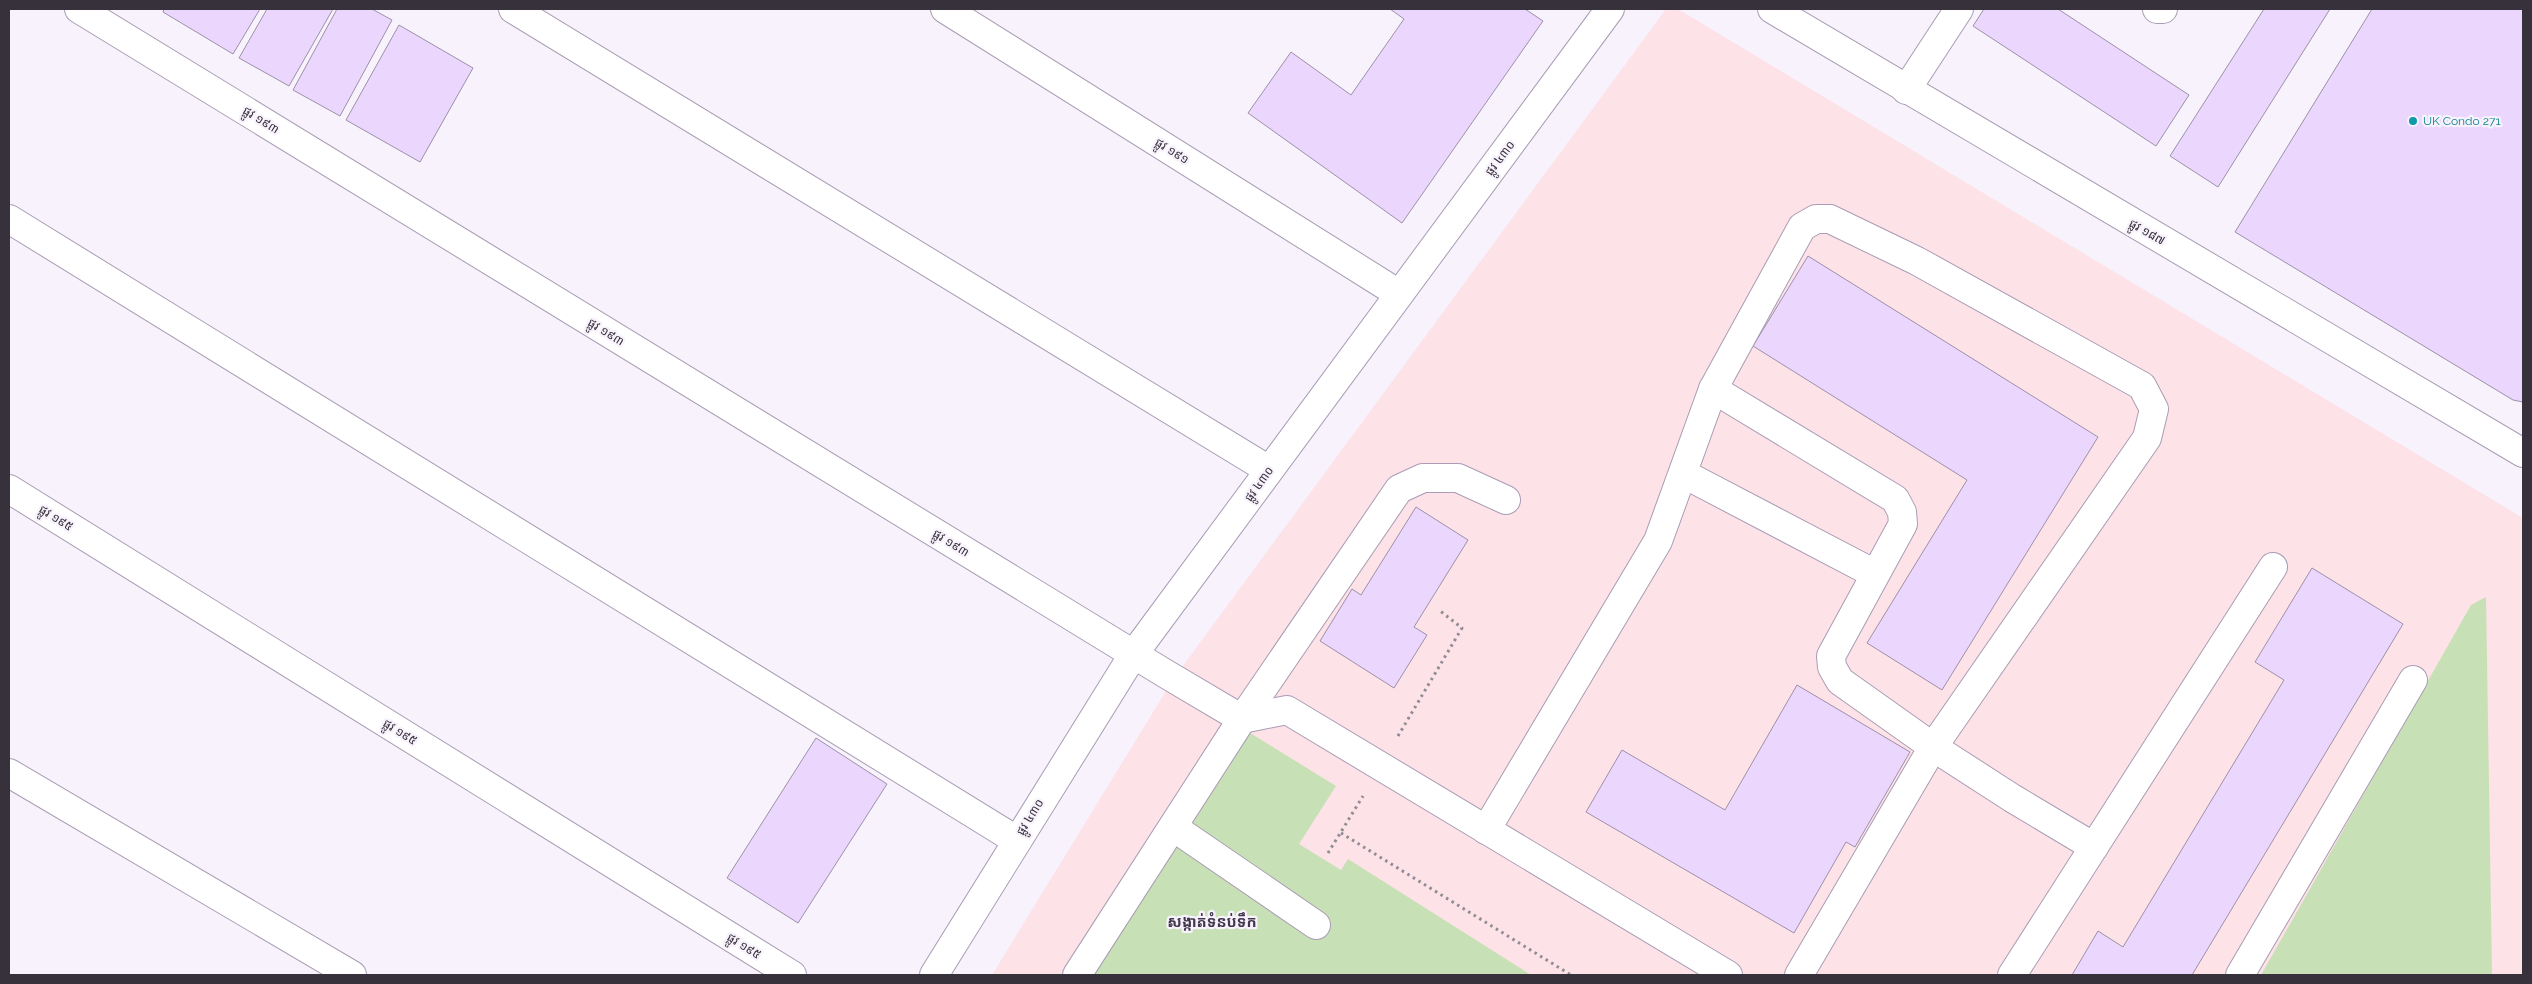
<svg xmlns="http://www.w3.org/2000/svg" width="2532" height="984" font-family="Raleway,'Noto Sans Khmer',sans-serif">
	<rect width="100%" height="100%" fill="#f7f2fc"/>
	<path fill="#fde2e8" d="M 1666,9 L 1678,9 L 2523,518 L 2523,975 L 992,975 L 1174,678 Z"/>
	<g fill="#c8e0b5">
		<path d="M 2486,597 L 2492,975 L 2261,975 L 2471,605 Z"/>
		<path d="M 1242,728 L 1336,786 L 1299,844 L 1341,870 L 1348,859 L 1531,975 L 1086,975 Z"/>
	</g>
	<g fill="#ebd6fd" stroke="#9d90a8">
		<path d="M 164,9 L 260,9 L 233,54 L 163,12 Z"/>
		<path d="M 267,9 L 333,9 L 289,86 L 239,58 Z"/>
		<path d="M 337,9 L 372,9 L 392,20 L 340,116 L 293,90 Z"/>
		<path d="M 1390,9 L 1525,9 L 1543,21 L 1402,223 L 1248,113 L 1291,52 L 1351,95 L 1404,19 Z"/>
		<path d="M 1984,9 L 2058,9 L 2189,95 L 2156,146 L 1973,26 Z"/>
		<path d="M 2264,9 L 2330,9 L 2218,187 L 2170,156 Z"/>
		<path d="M 2372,9 L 2523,9 L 2523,402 L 2513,400 L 2235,232 Z"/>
		<path d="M 399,25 L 473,68 L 420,162 L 346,120 Z"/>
		<path d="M 1808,256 L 2098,437 L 1942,690 L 1867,643 L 1967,480 L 1753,346 Z"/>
		<path d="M 1416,507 L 1468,540 L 1414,627 L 1427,635 L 1394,688 L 1320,641 L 1352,589 L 1361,595 Z"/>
		<path d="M 2312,568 L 2403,624 L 2192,975 L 2072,975 L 2098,931 L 2123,947 L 2284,680 L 2255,662 Z"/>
		<path d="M 1797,685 L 1910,752 L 1855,847 L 1846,842 L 1794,933 L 1586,812 L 1622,750 L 1725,810 Z"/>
		<path d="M 816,738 L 887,784 L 798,923 L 727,878 Z"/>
	</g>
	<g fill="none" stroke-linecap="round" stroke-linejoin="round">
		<defs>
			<g id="minor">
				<path d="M 79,9 L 1166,674 L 1242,719 L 1287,710 L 1728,975"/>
				<path d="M 513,9 L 1269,470"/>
				<path d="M 945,9 L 1399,294"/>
				<path d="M 1772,9 L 2523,453"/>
				<path d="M 2157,9 L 2163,9"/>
				<path d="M 1906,90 L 1959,9"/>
				<path d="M 9,219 L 1016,840"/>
				<path d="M 1713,389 L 1895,499 L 1902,512 L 1903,524 L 1831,656 L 1832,667 L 1840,681 L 1933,747 L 1799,975"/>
				<path d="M 1684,474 L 1875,574"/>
				<path d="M 9,489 L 792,975"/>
				<path d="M 9,773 L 352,975"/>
				<path d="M 1173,827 L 1316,925"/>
				<path d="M 1486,830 L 1658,541 L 1713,389 L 1802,227 L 1816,219 L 1830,219 L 1917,261 L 2142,386 L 2154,409 L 2147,438 L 1933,747 L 2012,798 L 2094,847"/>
				<path d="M 934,975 L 1133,655 L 1610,9"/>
				<path d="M 1077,975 L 1242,719 L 1399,489 L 1423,478 L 1458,478 L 1506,500"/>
				<path d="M 2012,975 L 2273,567"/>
				<path d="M 2240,975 L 2413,680"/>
			</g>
		</defs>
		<use href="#minor" stroke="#a99cb4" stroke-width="30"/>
		<g stroke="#908b95" stroke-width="3" stroke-dasharray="2.5 4" stroke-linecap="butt">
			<path d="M 1398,736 L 1462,628 L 1439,610"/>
			<path d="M 1341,833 L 1571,975"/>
			<path d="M 1328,853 L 1363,796"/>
		</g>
		<use href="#minor" stroke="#fff" stroke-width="28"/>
	</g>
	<circle fill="#0f9aa8" stroke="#f7f2fc" stroke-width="2" cx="2413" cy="121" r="5"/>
	<g text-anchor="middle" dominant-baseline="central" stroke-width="4.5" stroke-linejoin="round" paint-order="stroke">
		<g font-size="12" fill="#37313b" stroke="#f7f2fc">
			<text transform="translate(261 120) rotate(32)">ផ្លូវ ១៩៣</text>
			<text transform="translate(1172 151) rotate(32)">ផ្លូវ ១៩១</text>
			<text transform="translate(1500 158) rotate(-53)">ផ្លូវ ៤៣០</text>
			<text transform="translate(2147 232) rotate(30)">ផ្លូវ ១៨៧</text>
			<text transform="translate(606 332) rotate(32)">ផ្លូវ ១៩៣</text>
			<text transform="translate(1259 484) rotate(-54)">ផ្លូវ ៤៣០</text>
			<text transform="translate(56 518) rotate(32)">ផ្លូវ ១៩៥</text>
			<text transform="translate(951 543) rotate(32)">ផ្លូវ ១៩៣</text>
			<text transform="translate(400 732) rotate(32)">ផ្លូវ ១៩៥</text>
			<text transform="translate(1030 817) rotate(-58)">ផ្លូវ ៤៣០</text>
			<text transform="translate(744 946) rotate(32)">ផ្លូវ ១៩៥</text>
		</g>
		<g font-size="12" fill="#0d838f" stroke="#f7f2fc" text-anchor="start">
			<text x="2423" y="121">UK Condo 271</text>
		</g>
		<g font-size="15" font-weight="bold" fill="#42374c" stroke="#f7f2fc">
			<text x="1212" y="922">សង្កាត់ទំនប់ទឹក</text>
		</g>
	</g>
	<rect width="2532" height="984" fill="none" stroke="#37313b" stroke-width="20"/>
</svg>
